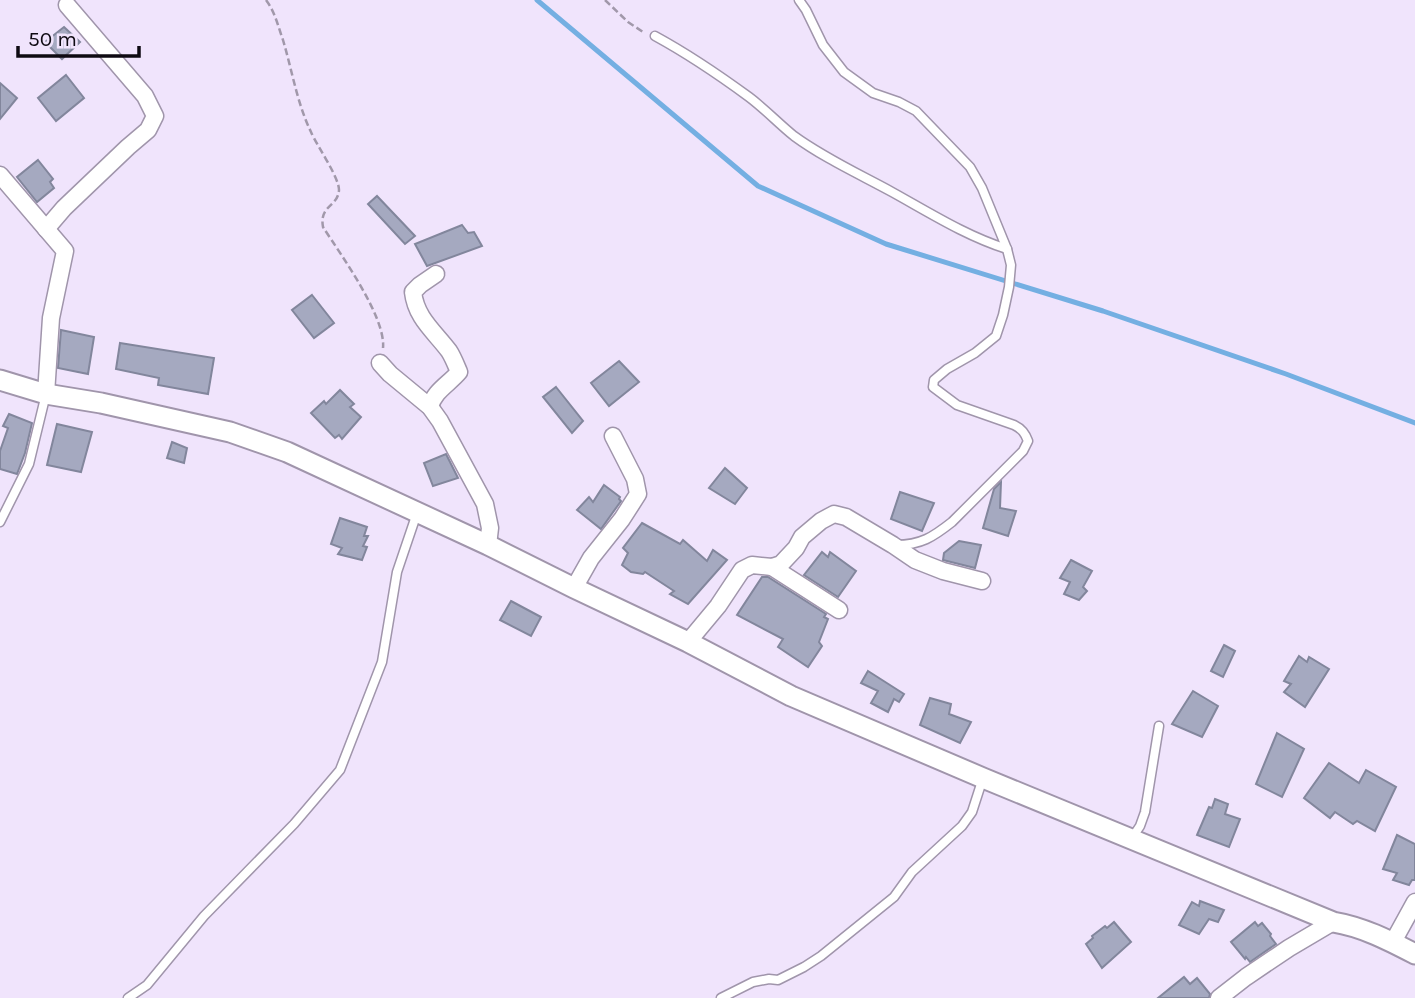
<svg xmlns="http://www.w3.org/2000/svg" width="1415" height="998" font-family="Karla,sans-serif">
	<rect width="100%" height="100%" fill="#f0e4fc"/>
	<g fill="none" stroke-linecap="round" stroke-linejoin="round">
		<path stroke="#74afe2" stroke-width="5" d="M 537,0 L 758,186 L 886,244 L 1103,311 L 1286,374 L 1415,423"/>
	</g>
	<g fill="#a5a9c0" stroke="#82869c" stroke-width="2">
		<path d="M 64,27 L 80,42 L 62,59 L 45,42 Z"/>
		<path d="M 66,75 L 84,98 L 56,121 L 38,98 Z"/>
		<path d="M 0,83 L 17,98 L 0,119 Z"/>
		<path d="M 38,160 L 53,179 L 50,182 L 54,188 L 37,202 L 17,177 Z"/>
		<path d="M 377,196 L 415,236 L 405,244 L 368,204 Z"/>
		<path d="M 462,225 L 468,233 L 474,232 L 482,246 L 427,266 L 415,244 Z"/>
		<path d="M 312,295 L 334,323 L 314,338 L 292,310 Z"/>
		<path d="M 61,330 L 94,337 L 88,374 L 58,368 Z"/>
		<path d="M 120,343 L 214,358 L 208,394 L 158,385 L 159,378 L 116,369 Z"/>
		<path d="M 619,361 L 639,382 L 609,406 L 591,383 Z"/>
		<path d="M 556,387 L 583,421 L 572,433 L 543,397 Z"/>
		<path d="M 340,390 L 354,404 L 350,407 L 361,417 L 342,439 L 339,435 L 335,438 L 311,413 L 324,401 L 326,404 Z"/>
		<path d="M 9,414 L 32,423 L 25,453 L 17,474 L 0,469 L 0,451 L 8,428 L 3,426 Z"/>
		<path d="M 57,424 L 92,432 L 81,472 L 47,465 Z"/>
		<path d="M 172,442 L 187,448 L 184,463 L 167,458 Z"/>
		<path d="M 446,454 L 458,478 L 433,486 L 424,463 Z"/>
		<path d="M 725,468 L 747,488 L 735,504 L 709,488 Z"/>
		<path d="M 1001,482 L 1000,508 L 1016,511 L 1008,536 L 983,528 L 994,489 Z"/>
		<path d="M 604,485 L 620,497 L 619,499 L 621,501 L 601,529 L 577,510 L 589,497 L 593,502 Z"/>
		<path d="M 900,492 L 934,503 L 922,531 L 891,519 Z"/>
		<path d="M 340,518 L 367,527 L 364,536 L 368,536 L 363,546 L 367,547 L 362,560 L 338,554 L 342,548 L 331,544 Z"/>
		<path d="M 642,523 L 680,544 L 683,540 L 707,561 L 713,550 L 727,560 L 688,604 L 670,594 L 674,591 L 645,572 L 643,574 L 631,572 L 622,565 L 628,553 L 623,548 Z"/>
		<path d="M 959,541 L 981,545 L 975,568 L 943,560 L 944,553 Z"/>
		<path d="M 822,552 L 828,557 L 830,552 L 856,571 L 838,597 L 804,575 Z"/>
		<path d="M 1071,560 L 1092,571 L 1083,587 L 1087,591 L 1079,600 L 1064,594 L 1070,582 L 1060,578 Z"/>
		<path d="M 762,577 L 768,577 L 826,614 L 824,617 L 828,619 L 819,642 L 822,646 L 808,667 L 778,647 L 783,639 L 737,615 Z"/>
		<path d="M 511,601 L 541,617 L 531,636 L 500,620 Z"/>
		<path d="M 1224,645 L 1235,651 L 1223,677 L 1211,671 Z"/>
		<path d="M 1299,656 L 1307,662 L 1309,657 L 1329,669 L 1305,707 L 1284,692 L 1291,684 L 1284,681 Z"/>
		<path d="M 868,671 L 904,694 L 899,702 L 894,699 L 888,712 L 871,703 L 878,691 L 861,683 Z"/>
		<path d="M 1193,691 L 1218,706 L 1202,737 L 1172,724 Z"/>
		<path d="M 930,698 L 951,704 L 949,714 L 971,722 L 960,743 L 920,725 Z"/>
		<path d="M 1277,733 L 1304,749 L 1282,797 L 1256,784 Z"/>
		<path d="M 1329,763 L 1359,783 L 1366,770 L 1396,787 L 1375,831 L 1357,821 L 1353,824 L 1335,812 L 1330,818 L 1304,798 Z"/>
		<path d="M 1215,799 L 1228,804 L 1225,814 L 1240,819 L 1229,847 L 1197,835 L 1209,807 L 1212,808 Z"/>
		<path d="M 1397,835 L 1415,844 L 1415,880 L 1412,880 L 1409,885 L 1393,880 L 1397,873 L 1383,869 Z"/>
		<path d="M 1200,901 L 1224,910 L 1218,922 L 1209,919 L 1199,934 L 1179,925 L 1192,902 L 1199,906 Z"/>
		<path d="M 1114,922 L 1131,942 L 1102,968 L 1086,944 L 1093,938 L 1092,936 L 1105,926 L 1107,928 Z"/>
		<path d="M 1255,922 L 1258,926 L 1262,923 L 1271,934 L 1270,936 L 1276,944 L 1250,962 L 1246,957 L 1245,959 L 1231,942 Z"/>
		<path d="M 1184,977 L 1190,984 L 1197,978 L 1210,994 L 1209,998 L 1158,998 Z"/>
	</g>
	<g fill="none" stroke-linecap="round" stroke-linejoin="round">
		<defs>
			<g id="service">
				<path d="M 799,0 L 806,10 L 823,45 L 844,72 L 873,93 L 899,102 L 916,111 L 970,167 L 982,188 L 1007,249 L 1011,265 L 1009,287 L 1003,315 L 996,336 L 975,353 L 947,369 L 934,380 L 933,387 L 957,405 L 1014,425 C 1022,429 1025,433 1028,441 L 1023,451 L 952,522 C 933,537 921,545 896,545"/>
				<path d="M 655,36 C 688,54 719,75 749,97 C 765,109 779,124 794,136 C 824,158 859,174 892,192 C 930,213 966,236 1007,249"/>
				<path d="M 0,522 L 29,464 L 46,394"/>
				<path d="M 1132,838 L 1140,826 L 1145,812 L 1159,726"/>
				<path d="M 128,998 L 147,985 L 204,916 L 294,824 L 340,770 L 382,662 L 397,572 L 417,513"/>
				<path d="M 721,998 L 753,982 L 769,979 L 778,980 L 804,967 L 821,956 L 894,897 L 912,872 L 962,826 L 972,812 L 983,778"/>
			</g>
			<g id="minor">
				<path d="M 0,175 L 65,251 L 51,318 L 46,394"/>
				<path d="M 46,229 L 64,208 L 128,147 L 148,130 L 155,116 L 145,96 L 67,5"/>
				<path d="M 380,363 L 390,374 L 430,407 L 440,421 L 485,504 L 490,528 L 488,545"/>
				<path d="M 430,407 C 434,391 449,384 459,372 C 456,365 453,357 449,351 C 434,331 416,318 413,292 L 420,285 L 436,274"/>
				<path d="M 772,567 L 839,610"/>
				<path d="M 574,588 L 591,558 L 622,519 L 638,494 L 635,479 L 613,436"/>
				<path d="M 688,642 L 718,606 L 742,570 L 752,565 L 772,567 L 781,564 L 796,548 L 802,537 L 821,521 L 834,514 L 846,517 L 893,545 L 915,560 L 943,571 L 982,581"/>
				<path d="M 1393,942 L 1415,902"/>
				<path d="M 1219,998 L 1246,977 L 1289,948 L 1333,922"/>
			</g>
			<path id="tertiary" d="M 0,380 L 46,394 L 101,403 L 230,432 L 287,452 L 488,545 L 574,588 L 688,642 L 791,696 L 983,778 L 1333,922 C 1363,927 1388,940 1415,954"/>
		</defs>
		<use href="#service" stroke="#a095ab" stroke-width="11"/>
		<use href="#minor" stroke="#a095ab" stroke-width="19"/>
		<use href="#tertiary" stroke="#a095ab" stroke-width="23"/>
		<g stroke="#a198aa" stroke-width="2.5" stroke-dasharray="7 3.5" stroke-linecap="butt">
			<path d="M 266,0 C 275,12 278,26 283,40 C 292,70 297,103 311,132 C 317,146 339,177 339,190 C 338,207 319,205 323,227 C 341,255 386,317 383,348"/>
			<path d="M 605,0 L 628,22 L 643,32"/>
		</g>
		<use href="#service" stroke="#fff" stroke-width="8"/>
		<use href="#minor" stroke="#fff" stroke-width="16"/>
		<use href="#tertiary" stroke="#fff" stroke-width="19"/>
	</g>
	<path d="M18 46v10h121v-10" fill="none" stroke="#0e0a12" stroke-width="3.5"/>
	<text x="28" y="46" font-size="21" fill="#0e0a12" stroke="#f0e4fc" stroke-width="5" paint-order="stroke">50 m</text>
</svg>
